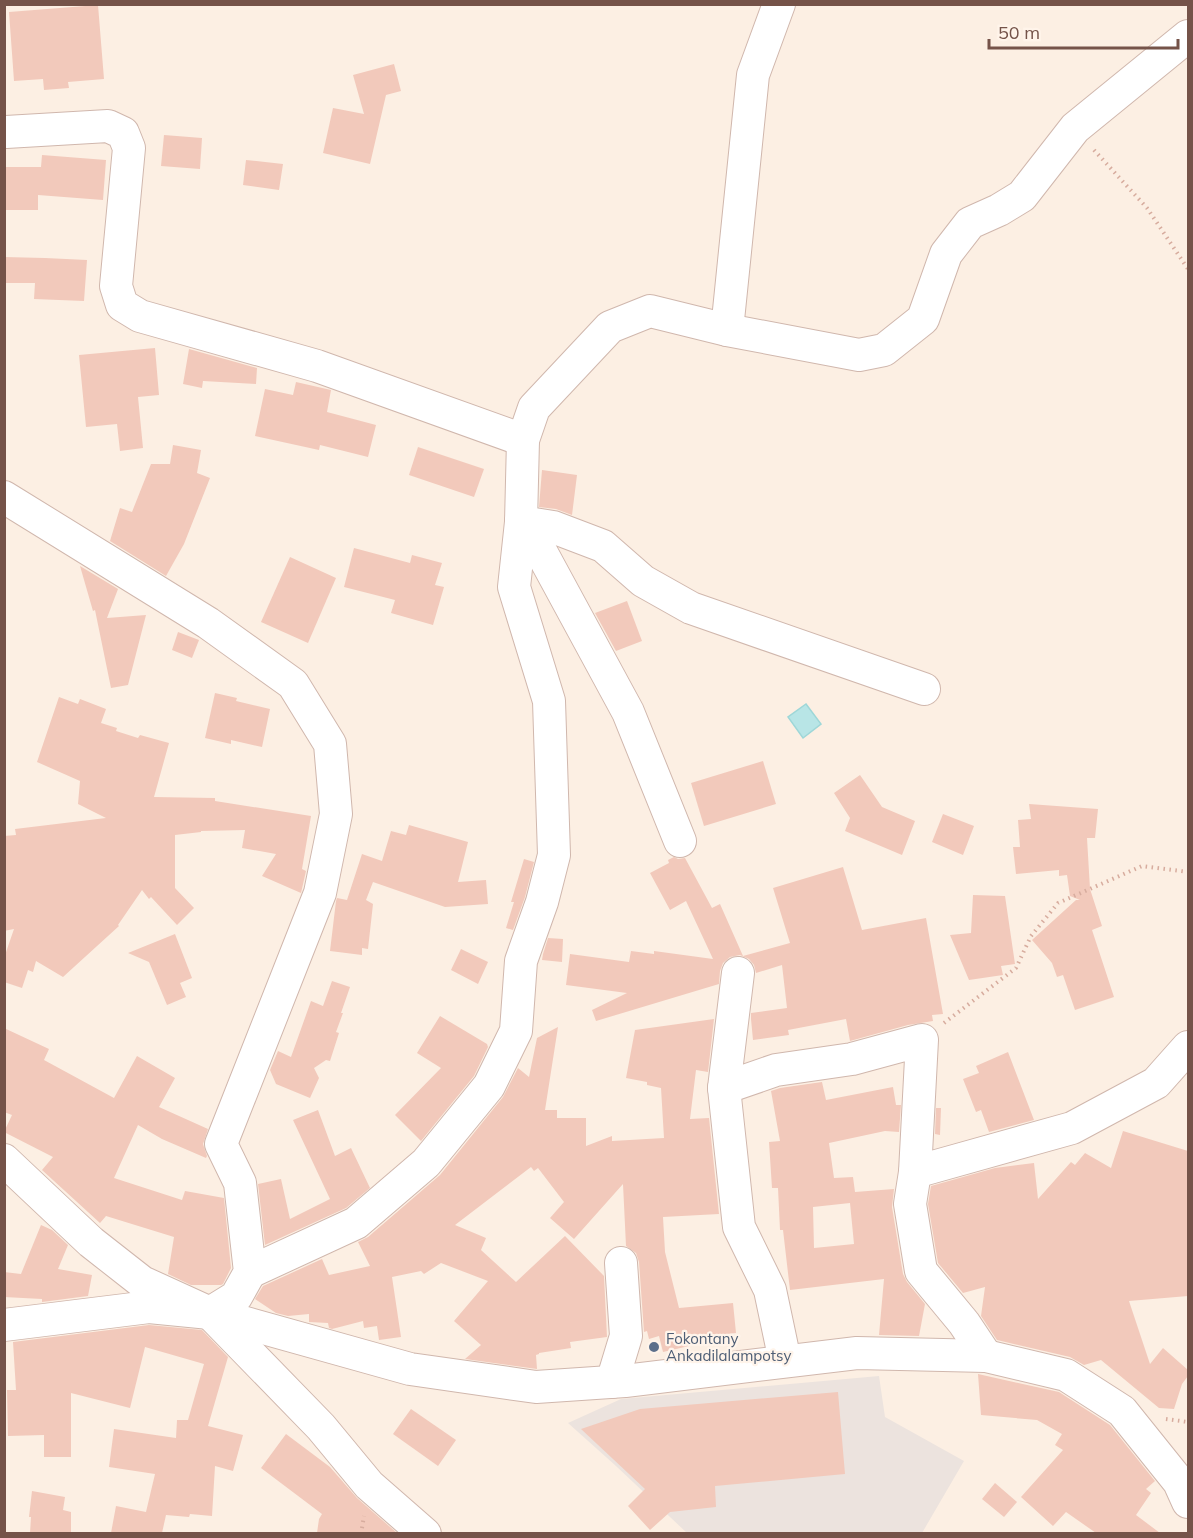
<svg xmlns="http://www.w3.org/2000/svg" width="1193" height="1538" font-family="Mulish,sans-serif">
	<rect width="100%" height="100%" fill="#fcefe3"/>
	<path fill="#ece3de" d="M 879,1376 L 885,1417 L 964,1461 L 922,1533 L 687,1533 L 616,1466 L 568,1423 L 621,1399 Z"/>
	<path fill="#b8e5e6" stroke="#9ed7d8" stroke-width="1.5" d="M 806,704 L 821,724 L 803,738 L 788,717 Z"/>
	<g fill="#f2c9bb" fill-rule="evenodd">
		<path d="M 98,5 L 104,79 L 68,82 L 69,88 L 44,90 L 43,79 L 14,81 L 9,12 Z"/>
		<path d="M 394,64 L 401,91 L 386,95 L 370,164 L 323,153 L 333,108 L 364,114 L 353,75 Z"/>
		<path d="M 164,135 L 202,138 L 200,169 L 161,166 Z"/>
		<path d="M 42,155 L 106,160 L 103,200 L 38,195 L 38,210 L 4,210 L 4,167 L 41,167 Z"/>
		<path d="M 246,160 L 283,164 L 279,190 L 243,185 Z"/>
		<path d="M 4,257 L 45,258 L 87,260 L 84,301 L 34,299 L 35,283 L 4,283 Z"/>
		<path d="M 155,348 L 159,395 L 138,397 L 143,448 L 120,451 L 117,424 L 86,427 L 79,355 Z"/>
		<path d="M 189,349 L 257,368 L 256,384 L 203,381 L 202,388 L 183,384 Z"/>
		<path d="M 296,382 L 331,390 L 327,412 L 376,425 L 368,457 L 320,445 L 319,450 L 255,436 L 265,389 L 293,395 Z"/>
		<path d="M 173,445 L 201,450 L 197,473 L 210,478 L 184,544 L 166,576 L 110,541 L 120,508 L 132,512 L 151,464 L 170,464 Z"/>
		<path d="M 418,447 L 484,469 L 474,497 L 409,475 Z"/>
		<path d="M 542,470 L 577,475 L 572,515 L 556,509 L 539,507 Z"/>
		<path d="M 354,548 L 410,563 L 412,555 L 442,563 L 435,585 L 444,587 L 433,625 L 391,613 L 395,600 L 344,587 Z"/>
		<path d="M 290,557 L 336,578 L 308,643 L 261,622 Z"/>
		<path d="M 80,566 L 118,589 L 107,618 L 146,615 L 128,685 L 111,688 L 95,610 L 93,611 Z"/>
		<path d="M 627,601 L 642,641 L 616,651 L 595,613 Z"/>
		<path d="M 178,632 L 199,640 L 192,658 L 172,650 Z"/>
		<path d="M 215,693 L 237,698 L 236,701 L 270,709 L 262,747 L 231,740 L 231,744 L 205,738 Z"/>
		<path d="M 59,697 L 78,704 L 80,699 L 106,709 L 101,723 L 117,728 L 116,731 L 138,738 L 140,735 L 169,743 L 154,797 L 215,798 L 215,801 L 311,816 L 302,869 L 306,871 L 301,893 L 262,876 L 276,854 L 242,848 L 245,830 L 201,831 L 201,832 L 175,835 L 175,888 L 194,908 L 177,925 L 151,897 L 149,899 L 142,890 L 118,925 L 119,926 L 63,977 L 36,961 L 33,972 L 28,970 L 22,988 L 4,982 L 4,958 L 14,929 L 4,931 L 4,836 L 16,835 L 15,829 L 106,818 L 78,804 L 80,781 L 37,762 Z"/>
		<path d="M 763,761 L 776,804 L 704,826 L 691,783 Z"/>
		<path d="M 860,775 L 882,807 L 915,821 L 902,855 L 845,831 L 850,818 L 834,793 Z"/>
		<path d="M 1029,804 L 1098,809 L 1095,838 L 1087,838 L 1090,889 L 1102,926 L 1092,930 L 1114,997 L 1075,1010 L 1063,975 L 1057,977 L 1052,963 L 1032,940 L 1076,900 L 1080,900 L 1070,896 L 1067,875 L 1059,876 L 1059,870 L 1016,874 L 1013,847 L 1020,847 L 1018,820 L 1031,819 Z"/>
		<path d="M 943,814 L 974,826 L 963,855 L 932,842 Z"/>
		<path d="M 409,825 L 468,842 L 458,882 L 486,880 L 488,904 L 445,907 L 373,882 L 366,900 L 373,904 L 368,949 L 362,948 L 362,955 L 330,951 L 336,901 L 337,898 L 347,900 L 362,854 L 382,861 L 391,831 L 406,835 Z"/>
		<path d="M 674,857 L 678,859 L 685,858 L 712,908 L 720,904 L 743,956 L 790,943 L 773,888 L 843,867 L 862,930 L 926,918 L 943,1014 L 932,1015 L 933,1021 L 908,1025 L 850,1041 L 846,1019 L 788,1030 L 789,1035 L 753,1040 L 751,1019 L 751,1013 L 787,1008 L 782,965 L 756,973 L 754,965 L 749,959 L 740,955 L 730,957 L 723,963 L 720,971 L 719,984 L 596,1021 L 592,1010 L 627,993 L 566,985 L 570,954 L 629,962 L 631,951 L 654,954 L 654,951 L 713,959 L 686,901 L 670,910 L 650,873 L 669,863 L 668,860 Z"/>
		<path d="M 524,859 L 534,862 L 525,897 L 513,930 L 506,928 L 514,902 L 511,902 Z"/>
		<path d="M 973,895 L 1005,896 L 1015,964 L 1001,966 L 1003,975 L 969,980 L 950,935 L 971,933 Z"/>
		<path d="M 175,934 L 192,978 L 180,983 L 186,997 L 167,1005 L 149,962 L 128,953 Z"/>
		<path d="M 548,938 L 563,939 L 562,962 L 542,960 L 543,954 Z"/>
		<path d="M 461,949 L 488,962 L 478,984 L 451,970 Z"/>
		<path d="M 332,981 L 350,987 L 341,1013 L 343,1013 L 336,1032 L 339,1033 L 330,1061 L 326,1060 L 314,1068 L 319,1078 L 310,1098 L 276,1084 L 270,1070 L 278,1051 L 291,1057 L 311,1001 L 323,1006 Z"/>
		<path d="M 440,1016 L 487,1044 L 488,1047 L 474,1076 L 421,1141 L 395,1115 L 441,1068 L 417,1053 Z"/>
		<path d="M 714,1019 L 708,1072 L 696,1070 L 690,1119 L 709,1118 L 719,1214 L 663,1217 L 665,1252 L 679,1308 L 733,1303 L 736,1333 L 687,1338 L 689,1346 L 663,1352 L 659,1336 L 649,1339 L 647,1331 L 644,1332 L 639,1262 L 636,1253 L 626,1246 L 623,1184 L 574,1239 L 550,1218 L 564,1202 L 538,1168 L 534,1171 L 531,1167 L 455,1225 L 486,1238 L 481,1250 L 516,1282 L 565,1236 L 604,1276 L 607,1337 L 570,1342 L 571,1348 L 539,1353 L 539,1354 L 536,1355 L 537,1369 L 465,1359 L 481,1345 L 454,1321 L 488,1281 L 441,1263 L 424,1274 L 421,1271 L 392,1277 L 401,1337 L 379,1340 L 377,1326 L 364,1328 L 363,1321 L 332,1329 L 329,1328 L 328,1323 L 309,1322 L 309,1314 L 288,1316 L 276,1313 L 255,1299 L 263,1286 L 322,1259 L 329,1275 L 370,1266 L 358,1242 L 368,1237 L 440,1175 L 503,1097 L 518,1068 L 529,1077 L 537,1038 L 558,1027 L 545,1110 L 557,1110 L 557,1118 L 586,1118 L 586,1146 L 612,1136 L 612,1141 L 664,1138 L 661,1088 L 647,1085 L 647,1082 L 626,1078 L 635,1030 Z"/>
		<path d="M 4,1028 L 49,1049 L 44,1060 L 114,1098 L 137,1056 L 175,1078 L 159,1107 L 208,1129 L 203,1144 L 207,1156 L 206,1158 L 162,1139 L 138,1125 L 114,1178 L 182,1200 L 185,1191 L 224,1198 L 231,1268 L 223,1284 L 221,1285 L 191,1285 L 168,1274 L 174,1237 L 106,1216 L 100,1223 L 42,1170 L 53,1157 L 4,1132 L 12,1115 L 4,1112 Z"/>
		<path d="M 1008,1052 L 1034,1120 L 989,1132 L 981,1110 L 976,1112 L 963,1079 L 979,1073 L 976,1066 Z"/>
		<path d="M 822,1082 L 826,1100 L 893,1087 L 896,1105 L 901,1105 L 899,1132 L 885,1131 L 829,1143 L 834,1178 L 853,1177 L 855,1192 L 894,1189 L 892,1207 L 903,1274 L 907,1282 L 925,1304 L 919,1336 L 879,1335 L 884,1279 L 790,1290 L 783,1230 L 780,1230 L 778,1188 L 772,1188 L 769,1142 L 780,1141 L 771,1091 L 780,1088 ZM 850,1203 L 854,1244 L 814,1248 L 813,1207 Z"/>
		<path d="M 936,1108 L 941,1108 L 940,1135 L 935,1134 Z"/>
		<path d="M 318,1110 L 335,1156 L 351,1148 L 370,1188 L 346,1208 L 265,1245 L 258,1184 L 281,1179 L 290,1219 L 330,1199 L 293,1120 Z"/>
		<path d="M 1123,1131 L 1188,1151 L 1188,1296 L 1129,1301 L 1150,1364 L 1163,1348 L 1188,1370 L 1188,1376 L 1182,1384 L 1174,1409 L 1159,1408 L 1101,1360 L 1084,1365 L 1070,1357 L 997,1340 L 981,1316 L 985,1287 L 963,1293 L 938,1263 L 928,1204 L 931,1186 L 995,1168 L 1034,1163 L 1038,1199 L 1071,1162 L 1075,1165 L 1085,1153 L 1111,1168 Z"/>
		<path d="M 41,1225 L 52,1230 L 68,1245 L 58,1269 L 92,1275 L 88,1296 L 42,1302 L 42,1299 L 4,1297 L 4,1272 L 21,1274 Z"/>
		<path d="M 149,1325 L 202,1330 L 228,1357 L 208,1426 L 243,1435 L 233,1471 L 215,1466 L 212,1516 L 190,1514 L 189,1517 L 166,1515 L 162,1533 L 111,1533 L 116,1506 L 146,1512 L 155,1474 L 109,1467 L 114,1429 L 176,1438 L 177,1420 L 188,1420 L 204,1364 L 145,1347 L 130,1408 L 71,1393 L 71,1457 L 44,1457 L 44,1435 L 8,1436 L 7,1390 L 16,1390 L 13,1342 Z"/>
		<path d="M 978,1374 L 1059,1392 L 1110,1425 L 1155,1481 L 1146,1489 L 1151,1493 L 1136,1515 L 1160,1533 L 1096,1533 L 1066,1512 L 1053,1526 L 1021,1497 L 1063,1450 L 1055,1445 L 1062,1434 L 1037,1420 L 981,1415 Z"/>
		<path d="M 838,1392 L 845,1474 L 715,1486 L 716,1507 L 670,1512 L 650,1530 L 628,1506 L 645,1489 L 581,1429 L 640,1409 Z"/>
		<path d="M 411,1409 L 456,1440 L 438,1466 L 393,1434 Z"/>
		<path d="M 286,1434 L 330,1467 L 357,1498 L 397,1533 L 317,1533 L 319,1519 L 322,1514 L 261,1468 Z"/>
		<path d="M 995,1483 L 1017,1502 L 1004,1517 L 982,1499 Z"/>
		<path d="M 32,1491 L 65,1497 L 63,1510 L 71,1512 L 71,1533 L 30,1533 L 31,1517 L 29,1517 Z"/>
	</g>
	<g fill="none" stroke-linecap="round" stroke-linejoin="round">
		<defs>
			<g id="minor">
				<path d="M 6,132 L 108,126 L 123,133 L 129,148 L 116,286 L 122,305 L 140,316 L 317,366 L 523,440"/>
				<path d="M 727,330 L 753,75 L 779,4"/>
				<path d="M 4,497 L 208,623 L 293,684 L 330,744 L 336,814 L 320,893 L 221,1144 L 240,1183 L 250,1272 L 236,1297 L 210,1313"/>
				<path d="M 521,522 L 553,527 L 603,546 L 643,581 L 691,608 L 924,689"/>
				<path d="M 521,522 L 538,546 L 628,712 L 680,841"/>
				<path d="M 738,973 L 724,1088 L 739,1227 L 770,1290 L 785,1361"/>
				<path d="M 724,1088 L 776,1070 L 852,1059 L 922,1040 L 915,1172 L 1072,1128 L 1156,1083 L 1188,1047"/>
				<path d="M 4,1160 L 91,1242 L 142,1282 L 210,1313 L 321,1427 L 369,1485 L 425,1534"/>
				<path d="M 915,1172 L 910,1204 L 921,1271 L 964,1323 L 986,1356"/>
				<path d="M 250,1272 L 356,1223 L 426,1163 L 489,1086 L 516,1031 L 521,961 L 542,902 L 554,855 L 549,701 L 514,587 L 521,522 L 523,440 L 534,408 L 610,327 L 650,311 L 727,330 L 859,355 L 884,350 L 923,319 L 946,254 L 970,223 L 999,210 L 1022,196 L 1075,128 L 1188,36"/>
				<path d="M 4,1325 L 149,1307 L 210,1313 L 410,1369 L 536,1387 L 625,1381 L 857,1353 L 986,1356 L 1066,1375 L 1122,1411 L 1179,1482 L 1188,1502"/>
				<path d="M 612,1382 L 626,1336 L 621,1263"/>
			</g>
		</defs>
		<use href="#minor" stroke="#d0b7ad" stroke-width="34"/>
		<g stroke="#d7ac9e" stroke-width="4" stroke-dasharray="1.5 4.5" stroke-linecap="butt">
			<path d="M 1094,150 L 1147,208 L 1188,269"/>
			<path d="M 944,1023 L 1016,968 L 1031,936 L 1058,903 L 1142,866 L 1188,872"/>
			<path d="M 1166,1419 L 1188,1422"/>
			<path d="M 361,1534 L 364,1516"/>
		</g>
		<use href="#minor" stroke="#fff" stroke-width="32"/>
	</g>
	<circle fill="#5c6f8a" stroke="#fff4ea" stroke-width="2" cx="654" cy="1347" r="6"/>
	<g text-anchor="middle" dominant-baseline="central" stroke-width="4.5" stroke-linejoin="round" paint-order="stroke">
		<g font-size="15" fill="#4e5e75" stroke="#fff4ea" text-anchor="start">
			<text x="666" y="1338">Fokontany<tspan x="666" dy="17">Ankadilalampotsy</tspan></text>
		</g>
	</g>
	<rect width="1193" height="1538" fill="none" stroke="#755349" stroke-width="12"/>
	<path d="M989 39v9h189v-9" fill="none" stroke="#755349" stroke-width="3"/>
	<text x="998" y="39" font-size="18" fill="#755349" stroke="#fff4ea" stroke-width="4.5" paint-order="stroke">50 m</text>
</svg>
